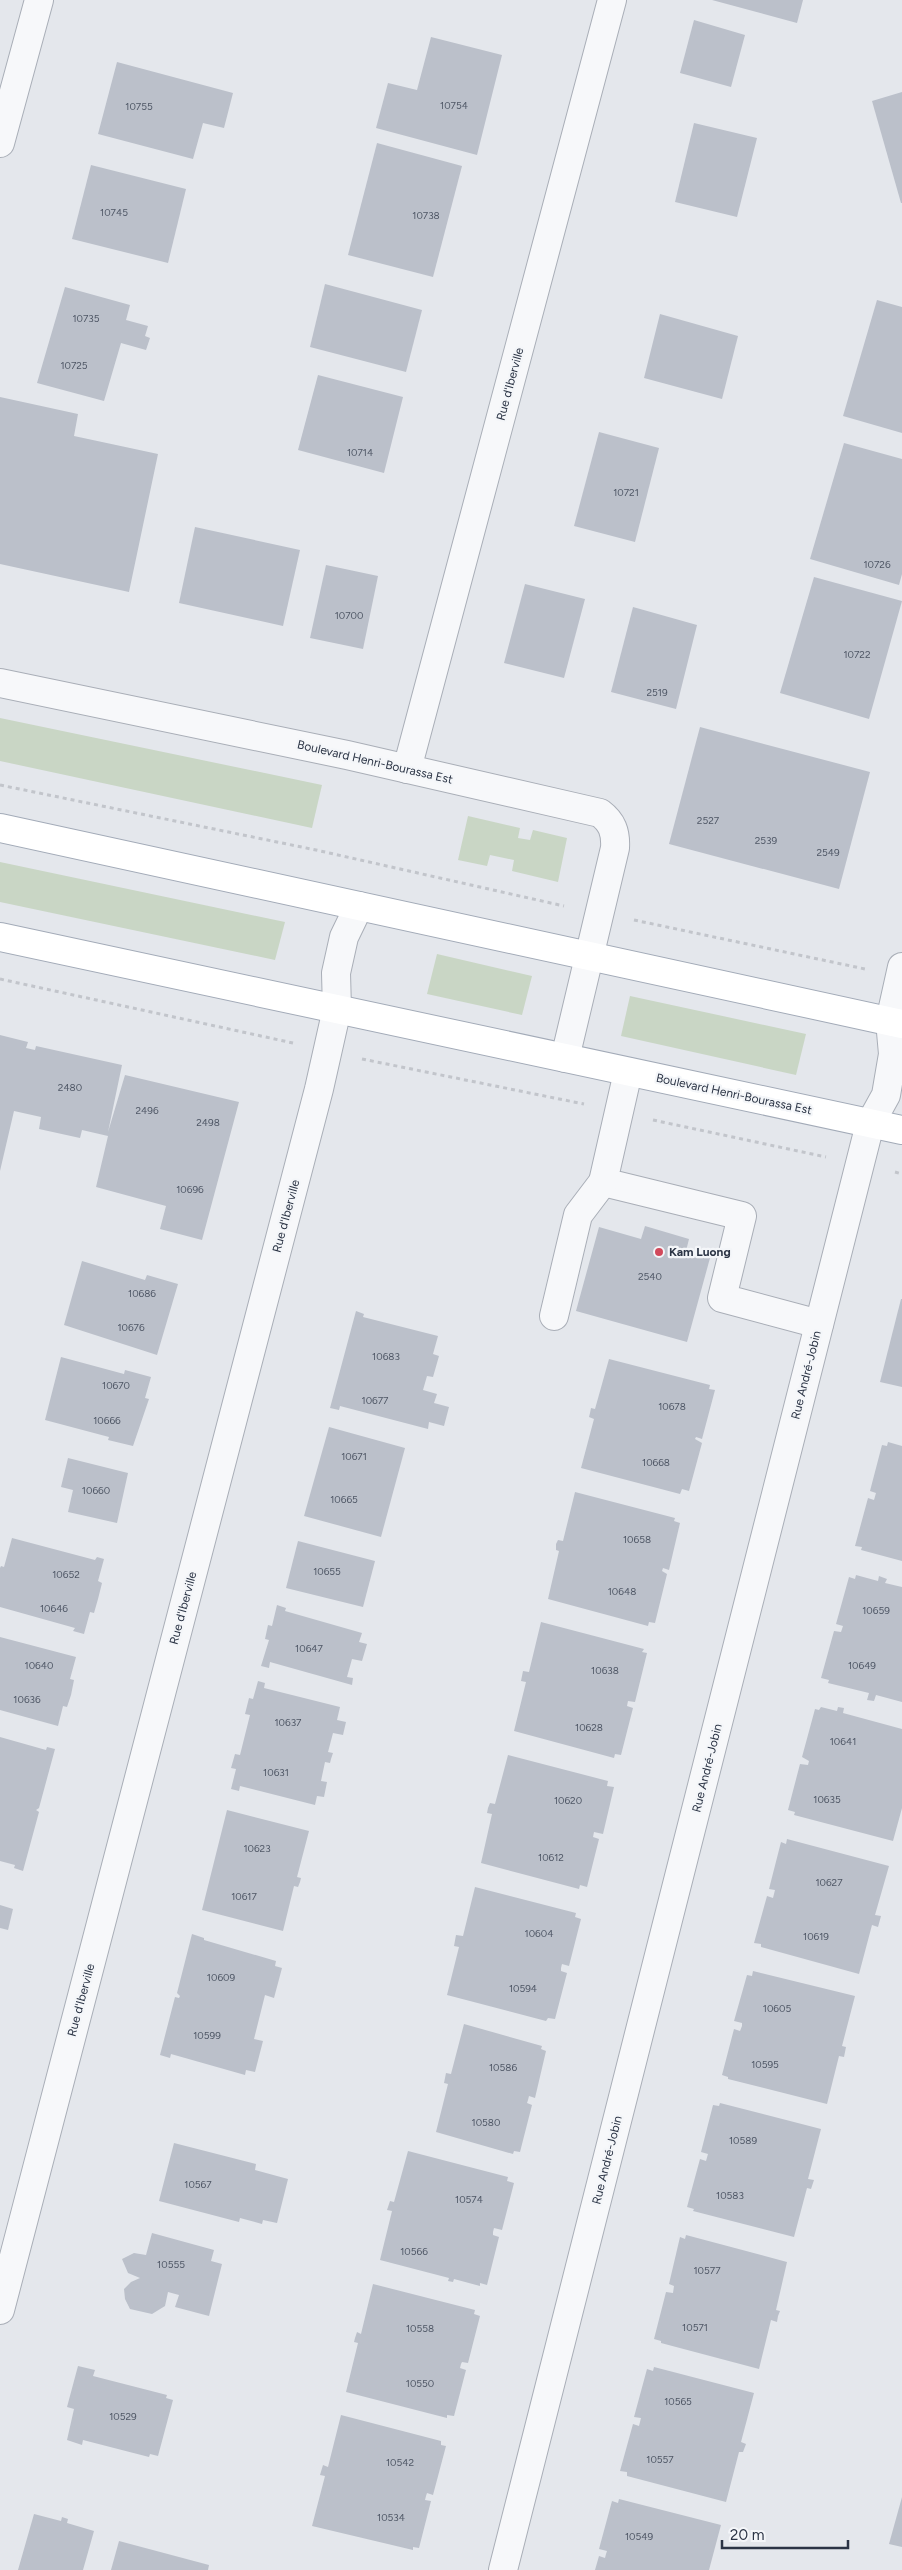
<svg xmlns="http://www.w3.org/2000/svg" width="902" height="2570" font-family="Figtree,sans-serif">
	<rect width="100%" height="100%" fill="#e4e7ec"/>
	<g fill="#c9d6c5">
		<path d="M 0,718 L 322,785 L 312,828 L 0,761 Z"/>
		<path d="M 468,816 L 520,828 L 518,838 L 530,840 L 533,830 L 567,838 L 558,882 L 512,871 L 514,860 L 490,855 L 487,866 L 458,860 Z"/>
		<path d="M 0,862 L 285,922 L 275,960 L 0,902 Z"/>
		<path d="M 437,954 L 532,976 L 522,1015 L 427,994 Z"/>
		<path d="M 630,996 L 806,1034 L 796,1075 L 621,1036 Z"/>
	</g>
	<g fill="#bbc0ca">
		<path d="M 712,0 L 803,0 L 797,23 Z"/>
		<path d="M 694,20 L 745,35 L 731,87 L 680,73 Z"/>
		<path d="M 431,37 L 502,55 L 477,155 L 376,128 L 388,83 L 417,90 Z"/>
		<path d="M 117,62 L 233,93 L 224,128 L 203,123 L 193,159 L 98,134 Z"/>
		<path d="M 902,92 L 902,203 L 901,203 L 872,101 Z"/>
		<path d="M 694,123 L 757,138 L 737,217 L 675,202 Z"/>
		<path d="M 377,143 L 462,166 L 433,277 L 348,255 Z"/>
		<path d="M 91,165 L 186,189 L 168,263 L 72,239 Z"/>
		<path d="M 325,284 L 422,310 L 406,372 L 310,347 Z"/>
		<path d="M 65,287 L 130,305 L 126,320 L 148,326 L 145,336 L 150,338 L 146,350 L 121,343 L 104,401 L 37,383 Z"/>
		<path d="M 877,300 L 902,307 L 902,433 L 843,416 Z"/>
		<path d="M 660,314 L 738,336 L 722,399 L 644,378 Z"/>
		<path d="M 318,375 L 403,397 L 384,473 L 298,450 Z"/>
		<path d="M 0,397 L 78,414 L 74,436 L 158,454 L 129,592 L 0,564 Z"/>
		<path d="M 599,432 L 659,448 L 635,542 L 574,526 Z"/>
		<path d="M 844,443 L 902,459 L 902,574 L 899,585 L 810,559 Z"/>
		<path d="M 195,527 L 300,550 L 283,626 L 179,603 Z"/>
		<path d="M 326,565 L 378,576 L 363,649 L 310,638 Z"/>
		<path d="M 814,577 L 902,601 L 869,719 L 780,693 Z"/>
		<path d="M 525,584 L 585,599 L 564,678 L 504,663 Z"/>
		<path d="M 633,607 L 697,625 L 676,709 L 611,692 Z"/>
		<path d="M 700,727 L 870,772 L 839,889 L 669,844 Z"/>
		<path d="M 0,1035 L 28,1042 L 26,1048 L 35,1050 L 36,1046 L 122,1065 L 108,1132 L 125,1075 L 239,1102 L 202,1240 L 160,1229 L 166,1206 L 96,1187 L 108,1136 L 82,1130 L 80,1138 L 39,1129 L 41,1117 L 14,1111 L 0,1171 Z"/>
		<path d="M 645,1226 L 689,1239 L 686,1251 L 710,1258 L 687,1342 L 576,1311 L 599,1227 L 641,1239 Z"/>
		<path d="M 82,1261 L 145,1280 L 147,1275 L 178,1284 L 157,1355 L 64,1325 Z"/>
		<path d="M 901,1299 L 902,1299 L 902,1387 L 880,1382 Z"/>
		<path d="M 356,1311 L 364,1314 L 363,1317 L 438,1336 L 433,1354 L 439,1356 L 433,1377 L 427,1376 L 423,1390 L 437,1394 L 434,1403 L 449,1407 L 444,1426 L 429,1422 L 428,1429 L 340,1406 L 339,1410 L 330,1408 Z"/>
		<path d="M 61,1357 L 124,1374 L 125,1370 L 151,1377 L 145,1398 L 149,1399 L 133,1446 L 108,1440 L 109,1437 L 45,1420 Z"/>
		<path d="M 609,1359 L 710,1385 L 709,1389 L 715,1390 L 702,1439 L 696,1437 L 695,1439 L 702,1443 L 689,1491 L 682,1489 L 680,1494 L 581,1468 L 594,1419 L 589,1417 L 590,1413 L 591,1408 L 595,1409 Z"/>
		<path d="M 329,1427 L 405,1448 L 381,1537 L 304,1516 Z"/>
		<path d="M 888,1442 L 902,1446 L 902,1561 L 861,1550 L 862,1547 L 855,1546 L 868,1498 L 874,1500 L 876,1493 L 870,1491 L 882,1445 L 887,1446 Z"/>
		<path d="M 68,1458 L 128,1473 L 117,1523 L 68,1512 L 73,1490 L 61,1487 Z"/>
		<path d="M 575,1492 L 675,1518 L 674,1521 L 680,1523 L 669,1570 L 663,1568 L 662,1571 L 667,1574 L 655,1623 L 649,1622 L 648,1626 L 548,1599 L 559,1551 L 556,1550 L 556,1544 L 558,1540 L 563,1541 Z"/>
		<path d="M 12,1538 L 95,1560 L 97,1557 L 104,1559 L 98,1581 L 102,1583 L 98,1599 L 94,1613 L 90,1612 L 84,1634 L 73,1631 L 75,1628 L 0,1607 L 0,1568 L 1,1566 L 4,1567 Z"/>
		<path d="M 298,1541 L 375,1561 L 363,1607 L 286,1588 Z"/>
		<path d="M 856,1575 L 878,1581 L 879,1576 L 887,1579 L 885,1583 L 902,1587 L 902,1702 L 876,1695 L 874,1701 L 867,1700 L 869,1693 L 828,1683 L 829,1680 L 821,1678 L 834,1631 L 841,1632 L 843,1626 L 836,1624 L 849,1577 L 855,1579 Z"/>
		<path d="M 277,1605 L 286,1608 L 285,1611 L 362,1633 L 359,1642 L 367,1644 L 362,1661 L 352,1659 L 347,1677 L 353,1678 L 352,1685 L 270,1662 L 269,1668 L 261,1666 L 269,1640 L 265,1639 L 268,1625 L 272,1626 Z"/>
		<path d="M 541,1622 L 644,1649 L 642,1652 L 647,1653 L 635,1702 L 628,1701 L 627,1706 L 633,1708 L 621,1755 L 615,1754 L 614,1758 L 514,1731 L 526,1682 L 521,1681 L 523,1671 L 529,1672 Z"/>
		<path d="M 0,1637 L 76,1657 L 70,1679 L 74,1680 L 71,1695 L 67,1707 L 63,1706 L 58,1726 L 0,1710 Z"/>
		<path d="M 258,1681 L 265,1683 L 264,1688 L 340,1707 L 337,1720 L 346,1722 L 343,1735 L 333,1733 L 328,1752 L 333,1753 L 331,1759 L 330,1763 L 325,1762 L 321,1781 L 327,1782 L 324,1797 L 317,1796 L 315,1805 L 240,1786 L 239,1791 L 231,1789 L 236,1769 L 231,1768 L 235,1754 L 240,1755 L 250,1715 L 245,1714 L 249,1698 L 253,1699 Z"/>
		<path d="M 821,1707 L 837,1711 L 838,1707 L 844,1708 L 843,1713 L 902,1729 L 902,1808 L 893,1841 L 794,1815 L 795,1812 L 788,1810 L 800,1764 L 808,1765 L 809,1761 L 802,1757 L 815,1709 L 819,1710 Z"/>
		<path d="M 0,1737 L 46,1750 L 47,1747 L 55,1749 L 39,1808 L 36,1810 L 39,1812 L 23,1871 L 14,1868 L 15,1865 L 0,1861 Z"/>
		<path d="M 508,1755 L 608,1781 L 607,1786 L 614,1787 L 603,1834 L 594,1832 L 593,1837 L 599,1839 L 587,1887 L 580,1885 L 579,1889 L 481,1863 L 492,1814 L 487,1813 L 488,1808 L 490,1803 L 495,1804 Z"/>
		<path d="M 227,1810 L 309,1831 L 297,1877 L 301,1878 L 300,1882 L 298,1887 L 294,1886 L 283,1931 L 202,1910 Z"/>
		<path d="M 787,1839 L 889,1866 L 875,1915 L 881,1916 L 878,1927 L 872,1925 L 859,1974 L 761,1947 L 761,1944 L 754,1943 L 767,1896 L 773,1898 L 775,1890 L 769,1889 L 781,1842 L 786,1844 Z"/>
		<path d="M 475,1887 L 576,1913 L 575,1917 L 581,1919 L 569,1966 L 562,1964 L 561,1968 L 561,1971 L 567,1973 L 555,2019 L 548,2018 L 546,2021 L 447,1995 L 459,1947 L 454,1946 L 456,1935 L 463,1936 Z"/>
		<path d="M 0,1905 L 13,1909 L 8,1930 L 0,1928 Z"/>
		<path d="M 192,1934 L 204,1938 L 204,1940 L 276,1961 L 275,1966 L 282,1968 L 274,1998 L 265,1995 L 254,2039 L 263,2041 L 255,2072 L 246,2070 L 245,2075 L 171,2054 L 170,2058 L 160,2055 L 175,1997 L 179,1998 L 180,1996 L 177,1993 Z"/>
		<path d="M 753,1971 L 855,1996 L 842,2046 L 846,2047 L 844,2057 L 839,2056 L 827,2104 L 728,2079 L 728,2077 L 722,2075 L 734,2029 L 740,2031 L 742,2026 L 742,2023 L 734,2021 L 747,1975 L 752,1976 Z"/>
		<path d="M 464,2024 L 542,2046 L 541,2049 L 546,2051 L 535,2098 L 529,2096 L 528,2100 L 527,2103 L 532,2105 L 520,2152 L 514,2151 L 513,2154 L 436,2132 L 448,2084 L 444,2083 L 446,2073 L 451,2074 Z"/>
		<path d="M 720,2103 L 821,2129 L 808,2179 L 814,2180 L 811,2189 L 807,2188 L 794,2237 L 693,2211 L 694,2209 L 687,2207 L 700,2159 L 706,2161 L 708,2154 L 701,2152 L 713,2105 L 719,2106 Z"/>
		<path d="M 174,2143 L 256,2164 L 255,2170 L 288,2179 L 277,2223 L 263,2220 L 262,2224 L 240,2218 L 239,2222 L 159,2201 Z"/>
		<path d="M 408,2151 L 508,2177 L 507,2181 L 514,2183 L 502,2230 L 494,2228 L 493,2232 L 493,2235 L 499,2237 L 487,2285 L 480,2283 L 480,2286 L 454,2279 L 453,2282 L 448,2281 L 449,2278 L 380,2260 L 392,2211 L 387,2210 L 390,2201 L 394,2202 Z"/>
		<path d="M 152,2233 L 214,2250 L 211,2261 L 222,2264 L 209,2316 L 175,2307 L 179,2295 L 168,2292 L 165,2306 L 152,2314 L 130,2309 L 125,2299 L 124,2289 L 131,2282 L 140,2278 L 128,2273 L 122,2259 L 134,2253 L 146,2255 Z"/>
		<path d="M 686,2235 L 787,2262 L 776,2310 L 780,2311 L 778,2316 L 777,2322 L 771,2320 L 759,2369 L 661,2343 L 661,2341 L 654,2339 L 666,2292 L 673,2293 L 674,2286 L 669,2284 L 680,2237 L 685,2239 Z"/>
		<path d="M 373,2284 L 475,2310 L 474,2314 L 480,2316 L 468,2363 L 462,2362 L 461,2364 L 460,2368 L 466,2370 L 454,2416 L 447,2415 L 447,2418 L 346,2392 L 358,2343 L 354,2342 L 355,2338 L 357,2332 L 361,2334 Z"/>
		<path d="M 78,2366 L 95,2370 L 93,2376 L 167,2395 L 166,2398 L 173,2400 L 158,2456 L 150,2454 L 149,2457 L 83,2440 L 82,2445 L 67,2440 L 74,2409 L 67,2407 Z"/>
		<path d="M 654,2367 L 754,2393 L 741,2442 L 746,2444 L 743,2452 L 739,2452 L 726,2502 L 627,2476 L 627,2472 L 620,2471 L 633,2424 L 639,2426 L 641,2418 L 634,2417 L 647,2369 L 653,2371 Z"/>
		<path d="M 341,2415 L 441,2441 L 441,2445 L 446,2446 L 433,2495 L 427,2493 L 426,2496 L 425,2500 L 431,2501 L 419,2548 L 413,2547 L 413,2550 L 312,2526 L 325,2476 L 320,2475 L 323,2465 L 328,2467 Z"/>
		<path d="M 902,2497 L 902,2547 L 889,2544 Z"/>
		<path d="M 619,2499 L 721,2525 L 709,2570 L 595,2570 L 599,2556 L 605,2558 L 606,2554 L 607,2551 L 599,2549 L 612,2501 L 618,2503 Z"/>
		<path d="M 34,2514 L 61,2521 L 62,2517 L 68,2519 L 67,2523 L 94,2531 L 83,2570 L 18,2570 Z"/>
		<path d="M 119,2541 L 209,2565 L 208,2570 L 111,2570 Z"/>
	</g>
	<g fill="none" stroke-linecap="round" stroke-linejoin="round">
		<defs>
			<g id="minor">
				<path d="M 0,143 L 39,0"/>
				<path d="M 0,683 L 347,755 L 600,813 C 612,822 616,832 615,848 L 565,1058"/>
				<path d="M 407,769 L 612,0"/>
				<path d="M 628,1072 L 603,1182 L 742,1216 L 722,1298 L 819,1324"/>
				<path d="M 554,1316 L 578,1215 L 603,1182"/>
				<path d="M 0,2310 L 319,1089 L 337,1009 L 336,973 L 344,937 L 359,906"/>
				<path d="M 503,2570 L 870,1124 L 886,1095 L 893,1054 L 890,1021 L 902,967"/>
			</g>
			<g id="major">
				<path d="M 0,828 L 902,1024"/>
				<path d="M 0,937 L 902,1130"/>
			</g>
		</defs>
		<use href="#minor" stroke="#a9aeb7" stroke-width="30"/>
		<use href="#major" stroke="#a3abb8" stroke-width="30"/>
		<g stroke="#c2c5cb" stroke-width="3" stroke-dasharray="4 4" stroke-linecap="butt">
			<path d="M 0,785 L 316,850 L 564,906"/>
			<path d="M 634,920 L 865,969"/>
			<path d="M 0,979 L 293,1043"/>
			<path d="M 362,1059 L 584,1104"/>
			<path d="M 653,1120 L 826,1157"/>
			<path d="M 895,1172 L 902,1174"/>
		</g>
		<use href="#minor" stroke="#f7f8fa" stroke-width="28"/>
		<use href="#major" stroke="#fff" stroke-width="28"/>
	</g>
	<circle fill="#d1495b" stroke="#f4f6f9" stroke-width="2" cx="659" cy="1252" r="5"/>
	<g text-anchor="middle" dominant-baseline="central" stroke-width="4.5" stroke-linejoin="round" paint-order="stroke">
		<g font-size="10" fill="#4f5766">
			<text x="454" y="105">10754</text>
			<text x="139" y="106">10755</text>
			<text x="114" y="212">10745</text>
			<text x="426" y="215">10738</text>
			<text x="86" y="318">10735</text>
			<text x="74" y="365">10725</text>
			<text x="360" y="452">10714</text>
			<text x="626" y="492">10721</text>
			<text x="877" y="564">10726</text>
			<text x="349" y="615">10700</text>
			<text x="857" y="654">10722</text>
			<text x="657" y="692">2519</text>
			<text x="708" y="820">2527</text>
			<text x="766" y="840">2539</text>
			<text x="828" y="852">2549</text>
			<text x="70" y="1087">2480</text>
			<text x="147" y="1110">2496</text>
			<text x="208" y="1122">2498</text>
			<text x="190" y="1189">10696</text>
			<text x="650" y="1276">2540</text>
			<text x="142" y="1293">10686</text>
			<text x="131" y="1327">10676</text>
			<text x="386" y="1356">10683</text>
			<text x="116" y="1385">10670</text>
			<text x="375" y="1400">10677</text>
			<text x="672" y="1406">10678</text>
			<text x="107" y="1420">10666</text>
			<text x="354" y="1456">10671</text>
			<text x="656" y="1462">10668</text>
			<text x="96" y="1490">10660</text>
			<text x="344" y="1499">10665</text>
			<text x="637" y="1539">10658</text>
			<text x="327" y="1571">10655</text>
			<text x="66" y="1574">10652</text>
			<text x="622" y="1591">10648</text>
			<text x="54" y="1608">10646</text>
			<text x="876" y="1610">10659</text>
			<text x="309" y="1648">10647</text>
			<text x="39" y="1665">10640</text>
			<text x="862" y="1665">10649</text>
			<text x="605" y="1670">10638</text>
			<text x="27" y="1699">10636</text>
			<text x="288" y="1722">10637</text>
			<text x="589" y="1727">10628</text>
			<text x="843" y="1741">10641</text>
			<text x="276" y="1772">10631</text>
			<text x="827" y="1799">10635</text>
			<text x="568" y="1800">10620</text>
			<text x="257" y="1848">10623</text>
			<text x="551" y="1857">10612</text>
			<text x="829" y="1882">10627</text>
			<text x="244" y="1896">10617</text>
			<text x="539" y="1933">10604</text>
			<text x="816" y="1936">10619</text>
			<text x="221" y="1977">10609</text>
			<text x="523" y="1988">10594</text>
			<text x="777" y="2008">10605</text>
			<text x="207" y="2035">10599</text>
			<text x="765" y="2064">10595</text>
			<text x="503" y="2067">10586</text>
			<text x="486" y="2122">10580</text>
			<text x="743" y="2140">10589</text>
			<text x="198" y="2184">10567</text>
			<text x="730" y="2195">10583</text>
			<text x="469" y="2199">10574</text>
			<text x="414" y="2251">10566</text>
			<text x="171" y="2264">10555</text>
			<text x="707" y="2270">10577</text>
			<text x="695" y="2327">10571</text>
			<text x="420" y="2328">10558</text>
			<text x="420" y="2383">10550</text>
			<text x="678" y="2401">10565</text>
			<text x="123" y="2416">10529</text>
			<text x="660" y="2459">10557</text>
			<text x="400" y="2462">10542</text>
			<text x="391" y="2517">10534</text>
			<text x="639" y="2536">10549</text>
		</g>
		<g font-size="12" fill="#2b3445" stroke="#f4f6f9">
			<text transform="translate(510 384) rotate(-75)">Rue d'Iberville</text>
			<text transform="translate(375 762) rotate(13)">Boulevard Henri-Bourassa Est</text>
			<text transform="translate(734 1094) rotate(12)">Boulevard Henri-Bourassa Est</text>
			<text transform="translate(286 1216) rotate(-75)">Rue d'Iberville</text>
			<text transform="translate(806 1375) rotate(-76)">Rue André-Jobin</text>
			<text transform="translate(183 1608) rotate(-75)">Rue d'Iberville</text>
			<text transform="translate(707 1768) rotate(-76)">Rue André-Jobin</text>
			<text transform="translate(81 2000) rotate(-75)">Rue d'Iberville</text>
			<text transform="translate(607 2160) rotate(-76)">Rue André-Jobin</text>
		</g>
		<g font-size="12" font-weight="bold" fill="#2b3445" stroke="#f4f6f9" text-anchor="start">
			<text x="669" y="1252">Kam Luong</text>
		</g>
	</g>
	<path d="M722 2540v8h126v-8" fill="none" stroke="#2b3445" stroke-width="2.5"/>
	<text x="730" y="2540" font-size="15" fill="#2b3445" stroke="#f4f6f9" stroke-width="4" paint-order="stroke">20 m</text>
</svg>
